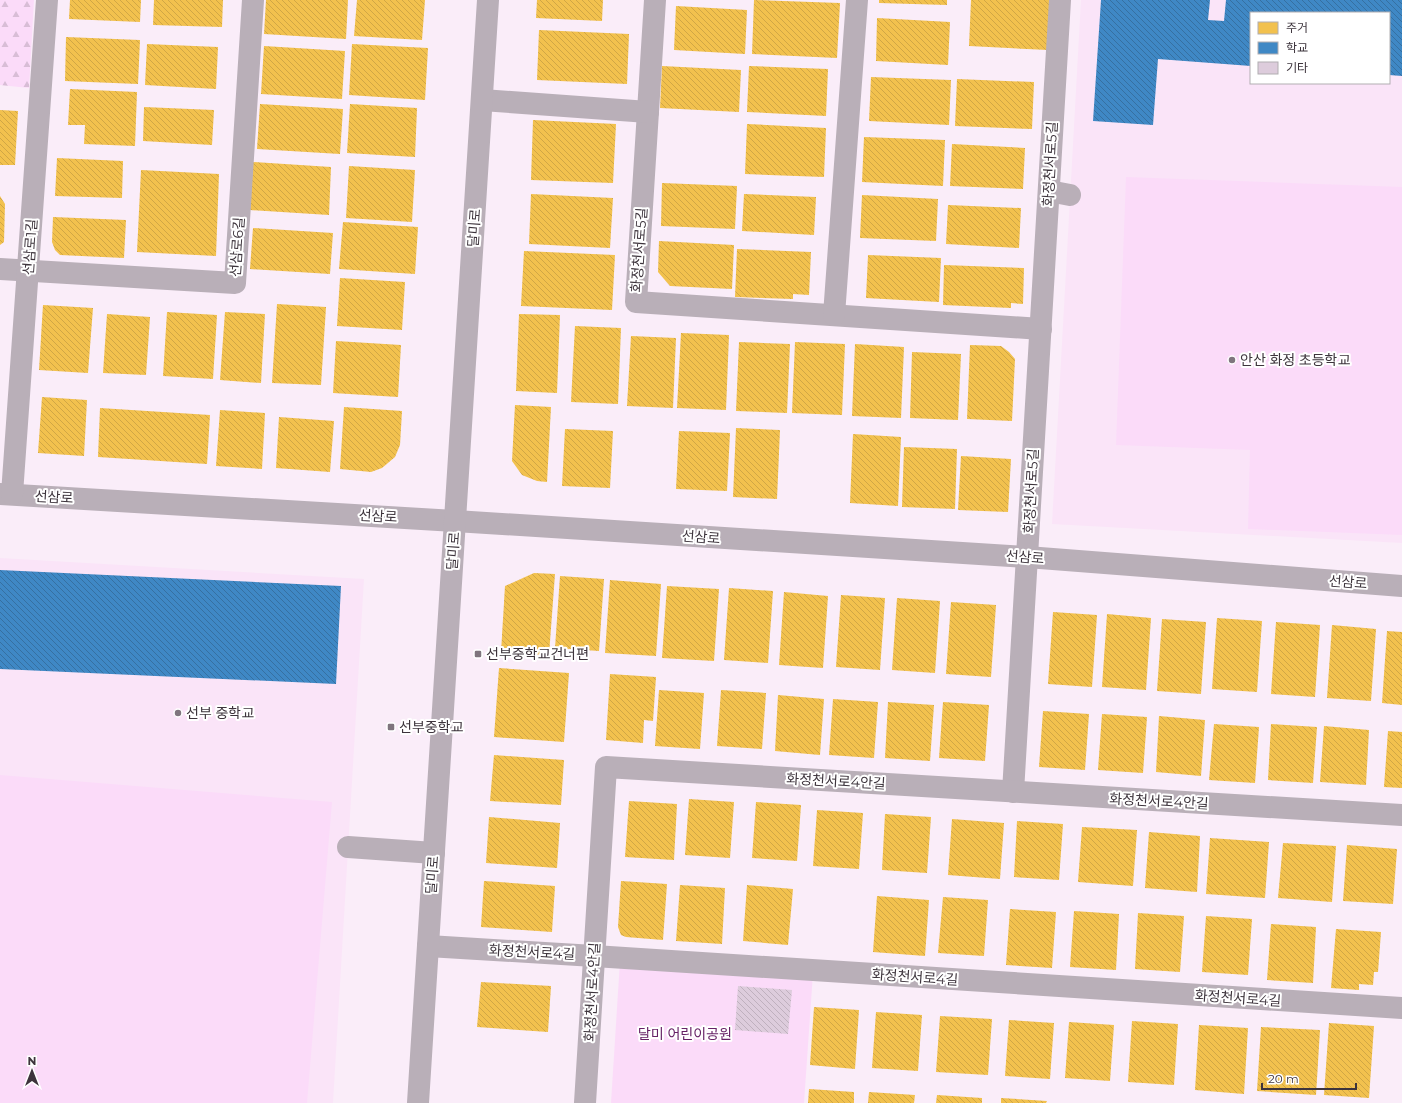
<svg xmlns="http://www.w3.org/2000/svg" width="1402" height="1103" font-family="Montserrat,'Noto Sans KR',sans-serif">
	<defs>
		<pattern id="forest-firs" width="22" height="20" patternUnits="userSpaceOnUse"><rect width="22" height="20" fill="#fbdbf9"/><path d="M5 1l3.5 6h-7zM16 11l3.5 6h-7z" fill="#d8bdd6"/></pattern>
		<pattern id="homes-back-hatch" width="6" height="6" patternUnits="userSpaceOnUse"><rect width="6" height="6" fill="#f2c14e"/><path d="M-1 5l2 2M0 0l6 6M5-1l2 2" fill="none" stroke="#d0a645"/></pattern>
		<pattern id="schools-back-hatch" width="6" height="6" patternUnits="userSpaceOnUse"><rect width="6" height="6" fill="#3f88c5"/><path d="M-1 5l2 2M0 0l6 6M5-1l2 2" fill="none" stroke="#3670a1"/></pattern>
		<pattern id="building-back-hatch" width="6" height="6" patternUnits="userSpaceOnUse"><rect width="6" height="6" fill="#ddccdc"/><path d="M-1 5l2 2M0 0l6 6M5-1l2 2" fill="none" stroke="#bfb0be"/></pattern>
	</defs>
	<rect width="100%" height="100%" fill="#faedf9"/>
	<g fill="#fae4f8" fill-rule="evenodd">
		<path d="M 1081,0 L 1402,0 L 1402,543 L 1052,524 ZM 1251,13 L 1389,13 L 1389,83 L 1251,83 Z"/>
		<path d="M 0,558 L 364,579 L 333,1103 L 0,1103 Z"/>
	</g>
	<path fill="url(#forest-firs)" d="M 0,0 L 34,0 L 29,88 L 0,85 Z"/>
	<g fill="#fbdbf9">
		<path d="M 1126,177 L 1402,187 L 1402,535 L 1248,529 L 1250,450 L 1116,445 Z"/>
		<path d="M 0,775 L 332,802 L 307,1103 L 0,1103 Z"/>
		<path d="M 620,961 L 813,973 L 804,1103 L 611,1103 Z"/>
	</g>
	<g fill="url(#homes-back-hatch)">
		<path d="M 70,0 L 141,0 L 140,22 L 69,19 Z"/>
		<path d="M 154,0 L 223,0 L 222,27 L 153,25 Z"/>
		<path d="M 266,0 L 348,0 L 346,39 L 264,34 Z"/>
		<path d="M 357,0 L 425,0 L 422,40 L 354,36 Z"/>
		<path d="M 537,0 L 603,0 L 602,21 L 536,18 Z"/>
		<path d="M 754,0 L 840,3 L 837,58 L 752,54 Z"/>
		<path d="M 879,0 L 947,0 L 947,5 L 879,3 Z"/>
		<path d="M 971,0 L 1051,0 L 1048,50 L 969,46 Z"/>
		<path d="M 676,6 L 747,10 L 745,54 L 674,50 Z"/>
		<path d="M 877,18 L 950,22 L 948,65 L 876,61 Z"/>
		<path d="M 539,30 L 629,34 L 627,84 L 537,80 Z"/>
		<path d="M 66,37 L 140,40 L 138,84 L 65,81 Z"/>
		<path d="M 147,44 L 218,47 L 216,89 L 145,85 Z"/>
		<path d="M 352,44 L 428,48 L 425,100 L 349,95 Z"/>
		<path d="M 264,46 L 345,51 L 342,99 L 261,94 Z"/>
		<path d="M 662,66 L 741,70 L 739,112 L 660,108 Z"/>
		<path d="M 749,66 L 828,69 L 826,116 L 747,112 Z"/>
		<path d="M 871,77 L 951,80 L 949,125 L 869,121 Z"/>
		<path d="M 957,79 L 1034,82 L 1032,129 L 955,126 Z"/>
		<path d="M 70,89 L 137,92 L 135,146 L 84,144 L 85,125 L 68,125 Z"/>
		<path d="M 260,104 L 343,109 L 340,154 L 257,149 Z"/>
		<path d="M 350,104 L 417,108 L 415,157 L 347,153 Z"/>
		<path d="M 144,107 L 214,110 L 212,145 L 143,141 Z"/>
		<path d="M 0,110 L 18,111 L 15,165 L 0,165 Z"/>
		<path d="M 533,120 L 616,124 L 613,183 L 531,180 Z"/>
		<path d="M 747,124 L 826,128 L 824,177 L 745,174 Z"/>
		<path d="M 864,137 L 945,140 L 943,186 L 862,182 Z"/>
		<path d="M 952,144 L 1025,148 L 1023,189 L 950,186 Z"/>
		<path d="M 57,158 L 123,161 L 122,198 L 55,196 Z"/>
		<path d="M 253,162 L 331,167 L 329,215 L 250,210 Z"/>
		<path d="M 349,166 L 415,170 L 412,222 L 346,218 Z"/>
		<path d="M 141,170 L 219,174 L 216,256 L 137,252 Z"/>
		<path d="M 662,183 L 737,186 L 735,229 L 661,226 Z"/>
		<path d="M 531,194 L 613,198 L 610,248 L 529,244 Z"/>
		<path d="M 744,194 L 816,197 L 814,235 L 742,231 Z"/>
		<path d="M 862,195 L 938,199 L 936,241 L 860,238 Z"/>
		<path d="M 0,196 L 5,204 L 4,242 L 0,245 Z"/>
		<path d="M 948,205 L 1021,208 L 1019,248 L 946,244 Z"/>
		<path d="M 53,217 L 126,220 L 124,258 L 60,255 L 55,250 L 52,242 Z"/>
		<path d="M 343,222 L 418,227 L 415,274 L 339,269 Z"/>
		<path d="M 253,228 L 333,233 L 330,274 L 250,269 Z"/>
		<path d="M 659,241 L 734,245 L 732,289 L 670,286 L 658,272 Z"/>
		<path d="M 737,249 L 811,252 L 809,295 L 793,294 L 793,299 L 735,297 Z"/>
		<path d="M 524,251 L 615,255 L 612,310 L 521,306 Z"/>
		<path d="M 868,255 L 941,258 L 939,302 L 866,298 Z"/>
		<path d="M 944,265 L 1024,268 L 1023,304 L 1011,303 L 1011,308 L 943,305 Z"/>
		<path d="M 340,278 L 405,282 L 402,330 L 337,326 Z"/>
		<path d="M 277,304 L 326,307 L 321,385 L 272,383 Z"/>
		<path d="M 43,305 L 93,308 L 88,373 L 39,370 Z"/>
		<path d="M 167,312 L 217,315 L 213,379 L 163,376 Z"/>
		<path d="M 225,312 L 265,314 L 261,383 L 220,380 Z"/>
		<path d="M 107,314 L 150,317 L 146,375 L 103,373 Z"/>
		<path d="M 519,314 L 560,315 L 557,393 L 516,391 Z"/>
		<path d="M 575,326 L 621,328 L 618,404 L 571,402 Z"/>
		<path d="M 681,333 L 729,335 L 726,410 L 677,408 Z"/>
		<path d="M 631,336 L 676,338 L 673,408 L 627,406 Z"/>
		<path d="M 336,341 L 401,345 L 398,397 L 333,393 Z"/>
		<path d="M 739,342 L 790,344 L 787,413 L 736,411 Z"/>
		<path d="M 795,342 L 845,344 L 842,415 L 792,413 Z"/>
		<path d="M 855,344 L 904,347 L 901,418 L 852,416 Z"/>
		<path d="M 970,345 L 1001,346 L 1009,352 L 1015,359 L 1012,421 L 967,419 Z"/>
		<path d="M 912,352 L 961,354 L 958,420 L 910,418 Z"/>
		<path d="M 42,397 L 87,400 L 84,456 L 38,453 Z"/>
		<path d="M 515,405 L 551,407 L 547,482 L 537,481 L 522,475 L 512,461 Z"/>
		<path d="M 344,407 L 402,411 L 400,445 L 395,457 L 382,468 L 371,472 L 340,469 Z"/>
		<path d="M 100,408 L 210,415 L 207,464 L 98,457 Z"/>
		<path d="M 220,410 L 265,413 L 262,469 L 216,466 Z"/>
		<path d="M 279,417 L 334,421 L 330,472 L 276,468 Z"/>
		<path d="M 736,428 L 780,430 L 777,499 L 733,497 Z"/>
		<path d="M 565,429 L 613,431 L 610,488 L 562,486 Z"/>
		<path d="M 679,431 L 730,433 L 727,491 L 676,489 Z"/>
		<path d="M 853,434 L 901,437 L 898,506 L 850,503 Z"/>
		<path d="M 904,447 L 957,449 L 955,509 L 902,507 Z"/>
		<path d="M 961,456 L 1011,459 L 1008,512 L 958,510 Z"/>
		<path d="M 534,573 L 555,574 L 549,655 L 501,652 L 505,586 Z"/>
		<path d="M 560,576 L 604,579 L 599,651 L 555,648 Z"/>
		<path d="M 610,580 L 661,584 L 656,656 L 605,653 Z"/>
		<path d="M 667,586 L 719,589 L 714,661 L 662,658 Z"/>
		<path d="M 729,588 L 773,591 L 768,663 L 724,660 Z"/>
		<path d="M 784,592 L 828,596 L 823,668 L 779,665 Z"/>
		<path d="M 841,595 L 885,598 L 880,670 L 836,667 Z"/>
		<path d="M 897,598 L 940,601 L 935,673 L 892,670 Z"/>
		<path d="M 951,602 L 996,605 L 991,677 L 946,674 Z"/>
		<path d="M 1053,612 L 1097,615 L 1092,687 L 1048,684 Z"/>
		<path d="M 1107,614 L 1151,618 L 1146,690 L 1102,687 Z"/>
		<path d="M 1217,618 L 1262,621 L 1257,692 L 1212,689 Z"/>
		<path d="M 1162,619 L 1206,622 L 1201,694 L 1157,691 Z"/>
		<path d="M 1276,622 L 1320,625 L 1315,697 L 1271,694 Z"/>
		<path d="M 1332,625 L 1376,629 L 1371,701 L 1327,698 Z"/>
		<path d="M 1387,631 L 1402,632 L 1402,705 L 1382,703 Z"/>
		<path d="M 499,668 L 569,673 L 564,742 L 494,737 Z"/>
		<path d="M 610,674 L 656,677 L 653,721 L 644,720 L 643,743 L 606,740 Z"/>
		<path d="M 659,690 L 704,693 L 700,749 L 655,746 Z"/>
		<path d="M 721,690 L 766,693 L 762,749 L 717,746 Z"/>
		<path d="M 778,695 L 824,699 L 820,755 L 775,751 Z"/>
		<path d="M 833,699 L 878,702 L 874,758 L 829,755 Z"/>
		<path d="M 888,702 L 934,705 L 930,761 L 885,758 Z"/>
		<path d="M 943,702 L 989,705 L 985,761 L 939,758 Z"/>
		<path d="M 1043,711 L 1089,714 L 1085,770 L 1039,767 Z"/>
		<path d="M 1102,714 L 1147,717 L 1143,773 L 1098,770 Z"/>
		<path d="M 1159,716 L 1205,720 L 1201,776 L 1156,772 Z"/>
		<path d="M 1214,724 L 1259,727 L 1255,783 L 1209,780 Z"/>
		<path d="M 1271,724 L 1317,727 L 1313,783 L 1268,780 Z"/>
		<path d="M 1324,726 L 1369,730 L 1366,785 L 1320,782 Z"/>
		<path d="M 1388,731 L 1402,732 L 1402,788 L 1384,787 Z"/>
		<path d="M 494,755 L 564,760 L 561,805 L 490,801 Z"/>
		<path d="M 689,799 L 734,802 L 730,858 L 685,855 Z"/>
		<path d="M 629,801 L 677,804 L 674,860 L 625,857 Z"/>
		<path d="M 756,802 L 801,805 L 797,861 L 752,858 Z"/>
		<path d="M 817,810 L 863,813 L 859,869 L 813,866 Z"/>
		<path d="M 885,814 L 931,817 L 927,873 L 882,870 Z"/>
		<path d="M 489,817 L 560,823 L 557,868 L 486,863 Z"/>
		<path d="M 952,819 L 1004,823 L 1000,879 L 948,875 Z"/>
		<path d="M 1017,821 L 1063,824 L 1059,880 L 1014,877 Z"/>
		<path d="M 1082,827 L 1137,830 L 1133,886 L 1078,882 Z"/>
		<path d="M 1149,832 L 1200,836 L 1197,892 L 1145,888 Z"/>
		<path d="M 1210,838 L 1269,842 L 1265,898 L 1206,894 Z"/>
		<path d="M 1283,843 L 1336,846 L 1332,902 L 1278,898 Z"/>
		<path d="M 1347,845 L 1397,849 L 1393,904 L 1343,901 Z"/>
		<path d="M 484,881 L 555,886 L 552,932 L 481,927 Z"/>
		<path d="M 621,881 L 667,884 L 663,940 L 626,937 L 621,935 L 618,927 Z"/>
		<path d="M 680,885 L 725,888 L 722,944 L 676,941 Z"/>
		<path d="M 747,885 L 793,889 L 788,945 L 743,941 Z"/>
		<path d="M 877,896 L 929,900 L 925,956 L 873,952 Z"/>
		<path d="M 943,897 L 988,900 L 984,956 L 938,953 Z"/>
		<path d="M 1010,909 L 1056,912 L 1052,968 L 1006,965 Z"/>
		<path d="M 1074,911 L 1119,914 L 1116,970 L 1070,967 Z"/>
		<path d="M 1138,913 L 1184,916 L 1180,972 L 1135,969 Z"/>
		<path d="M 1206,916 L 1252,919 L 1248,975 L 1202,972 Z"/>
		<path d="M 1271,924 L 1316,927 L 1313,983 L 1267,980 Z"/>
		<path d="M 1336,929 L 1381,932 L 1378,972 L 1374,972 L 1373,985 L 1359,984 L 1359,990 L 1331,988 Z"/>
		<path d="M 481,982 L 551,986 L 548,1032 L 477,1027 Z"/>
		<path d="M 814,1007 L 859,1010 L 855,1069 L 810,1065 Z"/>
		<path d="M 876,1012 L 922,1015 L 918,1071 L 872,1068 Z"/>
		<path d="M 940,1016 L 992,1019 L 988,1075 L 936,1072 Z"/>
		<path d="M 1009,1020 L 1054,1023 L 1050,1079 L 1005,1076 Z"/>
		<path d="M 1132,1021 L 1178,1024 L 1174,1085 L 1128,1082 Z"/>
		<path d="M 1069,1022 L 1114,1025 L 1110,1081 L 1065,1078 Z"/>
		<path d="M 1329,1023 L 1374,1026 L 1369,1098 L 1324,1095 Z"/>
		<path d="M 1199,1025 L 1248,1028 L 1244,1094 L 1195,1090 Z"/>
		<path d="M 1261,1027 L 1320,1030 L 1316,1095 L 1257,1091 Z"/>
		<path d="M 809,1089 L 854,1092 L 854,1103 L 808,1103 Z"/>
		<path d="M 869,1092 L 915,1095 L 914,1103 L 868,1103 Z"/>
		<path d="M 937,1095 L 982,1098 L 982,1103 L 936,1103 Z"/>
		<path d="M 1001,1098 L 1047,1101 L 1046,1103 L 1001,1103 Z"/>
	</g>
	<g fill="url(#schools-back-hatch)">
		<path d="M 1101,0 L 1210,0 L 1208,20 L 1224,21 L 1226,0 L 1402,0 L 1402,76 L 1389,75 L 1389,13 L 1251,13 L 1251,66 L 1158,59 L 1153,125 L 1093,121 Z"/>
		<path d="M 0,570 L 341,586 L 336,684 L 0,669 Z"/>
	</g>
	<path fill="url(#building-back-hatch)" d="M 738,986 L 792,990 L 788,1034 L 735,1030 Z"/>
	<g fill="none" stroke-linecap="round" stroke-linejoin="round">
		<g stroke="#b9afb8" stroke-width="22">
			<path d="M 655,0 L 636,302 L 1041,329"/>
			<path d="M 482,100 L 648,112"/>
			<path d="M 1049,191 L 1070,195"/>
			<path d="M 0,269 L 235,283 L 253,0"/>
			<path d="M 834,315 L 857,0"/>
			<path d="M 0,494 L 455,521 L 1027,557 L 1402,586"/>
			<path d="M 12,494 L 47,0"/>
			<path d="M 1013,792 L 1060,0"/>
			<path d="M 348,847 L 434,853"/>
			<path d="M 428,946 L 594,956 L 1402,1008"/>
			<path d="M 418,1103 L 488,0"/>
			<path d="M 585,1103 L 606,767 L 1402,815"/>
		</g>
	</g>
	<g fill="#7f757e" stroke="#fff" stroke-width="1.5">
		<circle cx="1232" cy="360" r="4"/>
		<rect x="474" y="650" width="8" height="8" rx="2"/>
		<circle cx="178" cy="713" r="4"/>
		<rect x="387" y="723" width="8" height="8" rx="2"/>
	</g>
	<g text-anchor="middle" dominant-baseline="central" stroke-width="4" stroke-linejoin="round" paint-order="stroke">
		<g font-size="14" fill="#3d343c" stroke="#fff">
			<text transform="translate(1050 164) rotate(-87)">화정천서로5길</text>
			<text transform="translate(474 228) rotate(-86)">달미로</text>
			<text transform="translate(30 247) rotate(-86)">선삼로1길</text>
			<text transform="translate(237 247) rotate(-86)">선삼로6길</text>
			<text transform="translate(639 250) rotate(-86)">화정천서로5길</text>
			<text transform="translate(1031 491) rotate(-87)">화정천서로5길</text>
			<text transform="translate(54 497) rotate(3)">선삼로</text>
			<text transform="translate(378 516) rotate(3)">선삼로</text>
			<text transform="translate(701 537) rotate(4)">선삼로</text>
			<text transform="translate(453 551) rotate(-86)">달미로</text>
			<text transform="translate(1025 557) rotate(4)">선삼로</text>
			<text transform="translate(1348 582) rotate(4)">선삼로</text>
			<text transform="translate(836 781) rotate(3)">화정천서로4안길</text>
			<text transform="translate(1159 801) rotate(3)">화정천서로4안길</text>
			<text transform="translate(432 875) rotate(-86)">달미로</text>
			<text transform="translate(532 952) rotate(3)">화정천서로4길</text>
			<text transform="translate(915 977) rotate(4)">화정천서로4길</text>
			<text transform="translate(592 992) rotate(-87)">화정천서로4안길</text>
			<text transform="translate(1238 998) rotate(4)">화정천서로4길</text>
		</g>
		<g font-size="14" fill="#3d343c" stroke="#fff" text-anchor="start">
			<text x="1240" y="360">안산 화정 초등학교</text>
			<text x="486" y="654">선부중학교건너편</text>
			<text x="186" y="713">선부 중학교</text>
			<text x="399" y="727">선부중학교</text>
		</g>
		<g font-size="14" fill="#662166" stroke="#fff">
			<text x="685" y="1034">달미 어린이공원</text>
		</g>
	</g>
	<rect x="1250" y="12" width="140" height="72" fill="#ffffff" stroke="#b1aeb1"/>
	<rect x="1258" y="22" width="20" height="12" fill="#f2c14e" stroke="#b1aeb1"/>
	<text x="1286" y="32" font-size="12" fill="#3d343c">주거</text>
	<rect x="1258" y="42" width="20" height="12" fill="#3f88c5" stroke="#b1aeb1"/>
	<text x="1286" y="52" font-size="12" fill="#3d343c">학교</text>
	<rect x="1258" y="62" width="20" height="12" fill="#ddccdc" stroke="#b1aeb1"/>
	<text x="1286" y="72" font-size="12" fill="#3d343c">기타</text>
	<g transform="translate(32 1071)" stroke="#ffffff" stroke-width="3" paint-order="stroke">
	<path d="M0-3L7 15L0 10L-7 15Z" fill="#3d343c"/>
	<text y="-6" font-size="11" font-weight="bold" text-anchor="middle" fill="#3d343c">N</text>
	</g>
	<path d="M1262 1083v6h94v-6" fill="none" stroke="#3d343c" stroke-width="2"/>
	<text x="1268" y="1083" font-size="12" fill="#3d343c" stroke="#ffffff" stroke-width="3" paint-order="stroke">20 m</text>
</svg>
